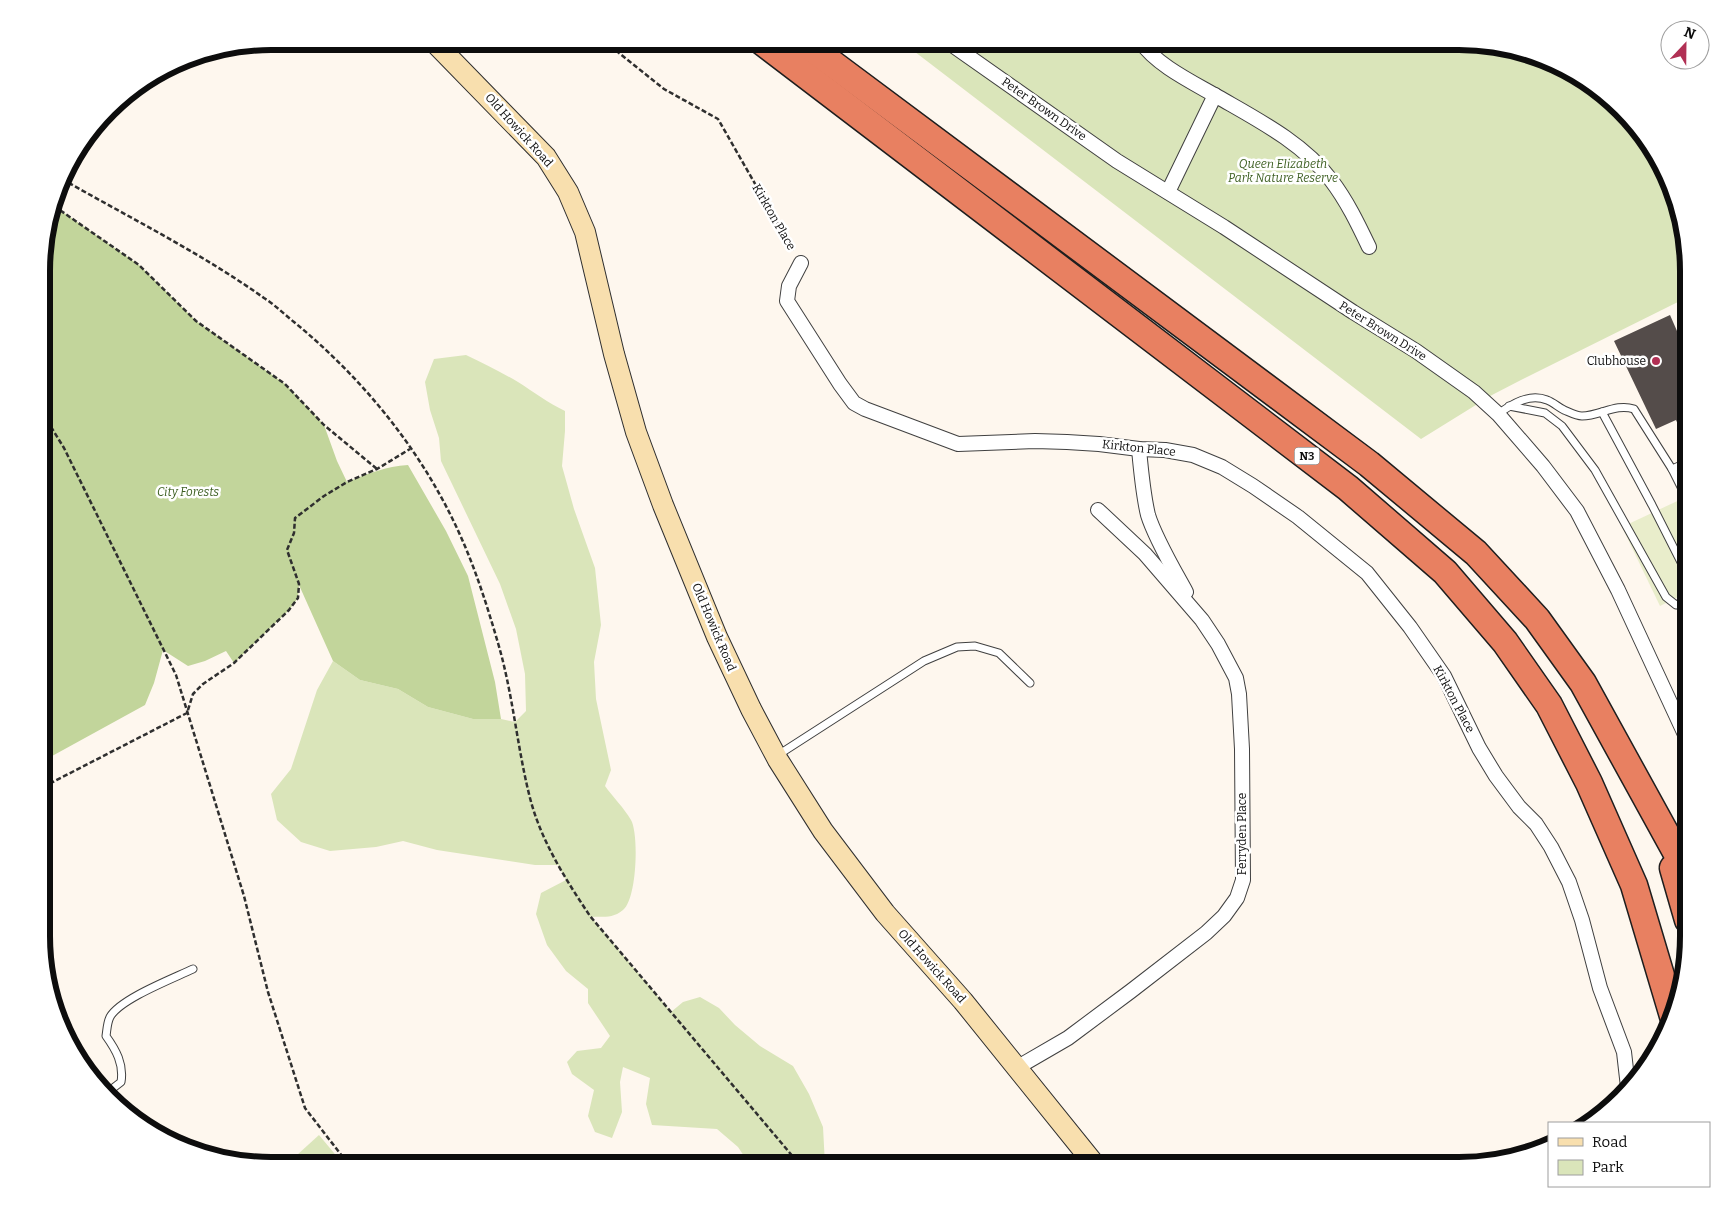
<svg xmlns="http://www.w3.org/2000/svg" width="1730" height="1207" font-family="Bitter,serif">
	<rect width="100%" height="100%" fill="#fef7ee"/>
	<g fill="#dae5ba">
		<path d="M 902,42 L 1473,42 L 1533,54 L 1598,89 L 1665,169 L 1688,257 L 1688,297 L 1521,380 L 1492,395 L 1421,439 Z"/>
		<path d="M 466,355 C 483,363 501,372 518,382 C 534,392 548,403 565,411 L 565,431 L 562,466 L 574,509 L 595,568 L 601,625 L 594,662 L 596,699 L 611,770 L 605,786 C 613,797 624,808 631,820 C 639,834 637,899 623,910 C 612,919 604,916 591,917 L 671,1012 L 683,1002 L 700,997 L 719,1008 L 735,1025 L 760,1046 L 793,1066 L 809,1094 L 823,1127 L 825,1165 L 750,1165 L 738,1147 L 717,1129 L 652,1125 L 646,1104 L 650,1078 L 623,1067 L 620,1082 L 622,1112 L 612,1138 L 595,1132 L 588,1116 L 594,1090 L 572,1074 L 567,1062 L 577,1051 L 601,1048 L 610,1036 L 588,1003 L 588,989 L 566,971 L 547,945 L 536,914 L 541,893 L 566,880 L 558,865 L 535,865 L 509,861 L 437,850 L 403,841 L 376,847 L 330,851 L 301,842 L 277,820 L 271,794 L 291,769 L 317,690 L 333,661 L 360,680 L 398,689 L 428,707 L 473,719 L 501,719 L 515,722 L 526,711 L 525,674 L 516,629 L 500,584 L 441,461 L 439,438 L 430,410 L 425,382 L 434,359 Z"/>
		<path d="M 319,1135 L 344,1165 L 286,1165 Z"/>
	</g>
	<path fill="#c2d59b" d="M 54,206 L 139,265 L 196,321 L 285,384 L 324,425 L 337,461 L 347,482 C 368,474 386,466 408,465 L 446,531 L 468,576 L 495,682 L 501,719 L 473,719 L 428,707 L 398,689 L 360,680 L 333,661 L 299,585 L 298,598 L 289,610 L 234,663 L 226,651 L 205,661 L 188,666 L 163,650 L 154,683 L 145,705 L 43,761 L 43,242 Z"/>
	<path fill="#e9edcb" d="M 1688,496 L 1688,592 L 1660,606 L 1622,527 Z"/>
	<path fill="#544c4a" d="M 1670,315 L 1677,331 L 1688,326 L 1688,446 L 1676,420 L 1656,429 L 1614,341 Z"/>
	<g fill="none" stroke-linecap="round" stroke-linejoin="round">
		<defs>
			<g id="lane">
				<path d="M 1509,406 L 1545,413 L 1562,426 L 1595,470 L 1666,597 L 1676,605 L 1688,600"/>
				<path d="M 1602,412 L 1652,505 L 1688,576"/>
				<path d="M 1498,414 C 1512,404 1529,393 1547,400 C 1553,402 1558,407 1564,410 C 1569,412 1576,416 1582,416 C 1600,416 1616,403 1634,409 L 1672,469 L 1688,501"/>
				<path d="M 1672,469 L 1688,462"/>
				<path d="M 778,755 L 924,661 L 957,647 L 975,646 L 999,653 L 1030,683"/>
				<path d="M 108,1092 L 121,1082 C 124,1064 116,1050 106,1036 C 107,1030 107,1023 110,1017 C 120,999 172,979 193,969"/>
			</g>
			<g id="street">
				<path d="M 948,42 L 1117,161 L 1224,227 L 1353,312 L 1416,351 L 1474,392 L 1498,414 L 1543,466 L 1577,511 L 1618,590 L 1688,741"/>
				<path d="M 1141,42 C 1156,65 1194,83 1218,97 C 1258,120 1303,143 1331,180 C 1347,201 1358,224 1369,247"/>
				<path d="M 1168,192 L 1215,95"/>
				<path d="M 801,263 L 789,286 L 787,301 L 840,384 L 854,403 L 865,409 L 958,444 L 1035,441 L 1067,442 L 1099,444 L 1139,449 L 1165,450 L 1193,455 L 1222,467 L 1253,486 L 1298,517 L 1367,573 L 1410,627 L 1444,676 L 1479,748 L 1496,776 L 1519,807 L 1536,824 L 1551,847 L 1569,882 L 1582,920 L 1600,988 L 1624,1052 L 1628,1087"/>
				<path d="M 1139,449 C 1141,471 1143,494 1148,515 C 1155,538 1174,570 1186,592"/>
				<path d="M 1018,1067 L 1068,1038 L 1131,991 L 1206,933 L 1224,916 L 1237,898 L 1243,880 L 1242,749 L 1239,694 L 1236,678 L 1218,644 L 1202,620 L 1145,554 L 1098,510"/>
			</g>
			<path id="secondary" d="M 433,41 L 546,157 L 568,192 L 585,232 L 614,354 L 636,432 L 663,505 L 717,637 L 751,709 L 778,760 L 823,831 L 885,913 L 963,1001 L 1096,1166"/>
			<g id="highway">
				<path d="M 761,41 L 1348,488 L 1445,572 L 1505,642 L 1549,705 L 1589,783 L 1634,885 L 1673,1016"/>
				<path d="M 802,41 L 1369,464 L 1476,553 L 1537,619 L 1583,683 L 1681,861 L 1688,884"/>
				<path d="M 1673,868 L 1688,920"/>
			</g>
		</defs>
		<use href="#lane" stroke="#404040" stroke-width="9"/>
		<use href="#street" stroke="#404040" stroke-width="16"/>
		<use href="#secondary" stroke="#2f2f2f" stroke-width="22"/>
		<use href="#highway" stroke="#1e1e1e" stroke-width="29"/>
		<g stroke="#2f2f2f" stroke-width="2.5" stroke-dasharray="5 2.5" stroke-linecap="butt">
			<path d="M 604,41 L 664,89 L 718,119 L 794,252"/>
			<path d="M 62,179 C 130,218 201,253 264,298 C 275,305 284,314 294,322 C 360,376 417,445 454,522 C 473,561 486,602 498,643 C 513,694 517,747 530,798 C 541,841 566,880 590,916 L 800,1165"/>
			<path d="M 54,206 L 139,265 L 196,321 L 285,384 L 324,425 L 377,469"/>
			<path d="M 43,414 L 64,448 L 176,675 L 244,896 L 268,992 L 305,1108 L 349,1165"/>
			<path d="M 43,787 L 187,713 L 193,694 L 203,684 L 234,663 L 289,610 L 298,598 L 299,584 L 287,550 L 294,533 L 295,518 L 324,496 L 347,482 L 377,469 L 410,449"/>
		</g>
		<use href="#lane" stroke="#fff" stroke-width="7"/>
		<use href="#street" stroke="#fff" stroke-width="14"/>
		<use href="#secondary" stroke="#f8dfae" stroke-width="20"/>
		<use href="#highway" stroke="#e88061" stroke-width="26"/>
	</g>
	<circle fill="#b13054" stroke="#fff" stroke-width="2" cx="1656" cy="361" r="5"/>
	<g text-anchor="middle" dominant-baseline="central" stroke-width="5" stroke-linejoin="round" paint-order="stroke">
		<rect fill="#fff" stroke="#565656" stroke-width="1" x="1294.5" y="447.5" width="25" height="17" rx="4"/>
		<g font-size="11" font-weight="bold" fill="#0d0d0d">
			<text x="1307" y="456">N3</text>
		</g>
		<g font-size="12" fill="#0d0d0d" stroke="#fff">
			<text transform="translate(1044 109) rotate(35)">Peter Brown Drive</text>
			<text transform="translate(519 130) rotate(48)">Old Howick Road</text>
			<text transform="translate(774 217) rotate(60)">Kirkton Place</text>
			<text transform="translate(1383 331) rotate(32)">Peter Brown Drive</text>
			<text transform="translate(1139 448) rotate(6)">Kirkton Place</text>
			<text transform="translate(714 627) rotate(67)">Old Howick Road</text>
			<text transform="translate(1454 699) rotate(62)">Kirkton Place</text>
			<text transform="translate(1242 834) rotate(-90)">Ferryden Place</text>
			<text transform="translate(932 966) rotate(48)">Old Howick Road</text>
		</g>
		<g font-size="12" font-style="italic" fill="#3d5f22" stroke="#fff">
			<text x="1283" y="164">Queen Elizabeth<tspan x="1283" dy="14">Park Nature Reserve</tspan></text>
			<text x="188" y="492">City Forests</text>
		</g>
		<g font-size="12" fill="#0d0d0d" stroke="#fff" text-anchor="end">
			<text x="1646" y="361">Clubhouse</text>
		</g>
	</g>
	<path d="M0 0H1730V1207H0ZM271 50H1459A221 221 0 0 1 1680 271V936A221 221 0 0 1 1459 1157H271A221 221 0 0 1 50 936V271A221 221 0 0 1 271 50Z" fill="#fff" fill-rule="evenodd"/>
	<path fill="none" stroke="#0d0d0d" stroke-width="6" d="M271 50H1459A221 221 0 0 1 1680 271V936A221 221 0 0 1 1459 1157H271A221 221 0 0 1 50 936V271A221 221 0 0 1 271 50Z"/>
	<rect x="1548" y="1122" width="162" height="65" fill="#ffffff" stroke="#9e9e9e"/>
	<rect x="1558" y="1138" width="25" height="8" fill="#f8dfae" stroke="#9e9e9e"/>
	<text x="1592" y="1147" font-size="15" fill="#0d0d0d">Road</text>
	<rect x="1558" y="1160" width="25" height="15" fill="#dae5ba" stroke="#9e9e9e"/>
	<text x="1592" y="1172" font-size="15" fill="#0d0d0d">Park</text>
	<g transform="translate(1685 45) rotate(22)"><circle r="24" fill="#ffffff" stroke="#9e9e9e"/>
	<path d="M0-4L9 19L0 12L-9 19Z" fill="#b13054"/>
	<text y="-8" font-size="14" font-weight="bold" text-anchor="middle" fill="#0d0d0d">N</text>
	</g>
</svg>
